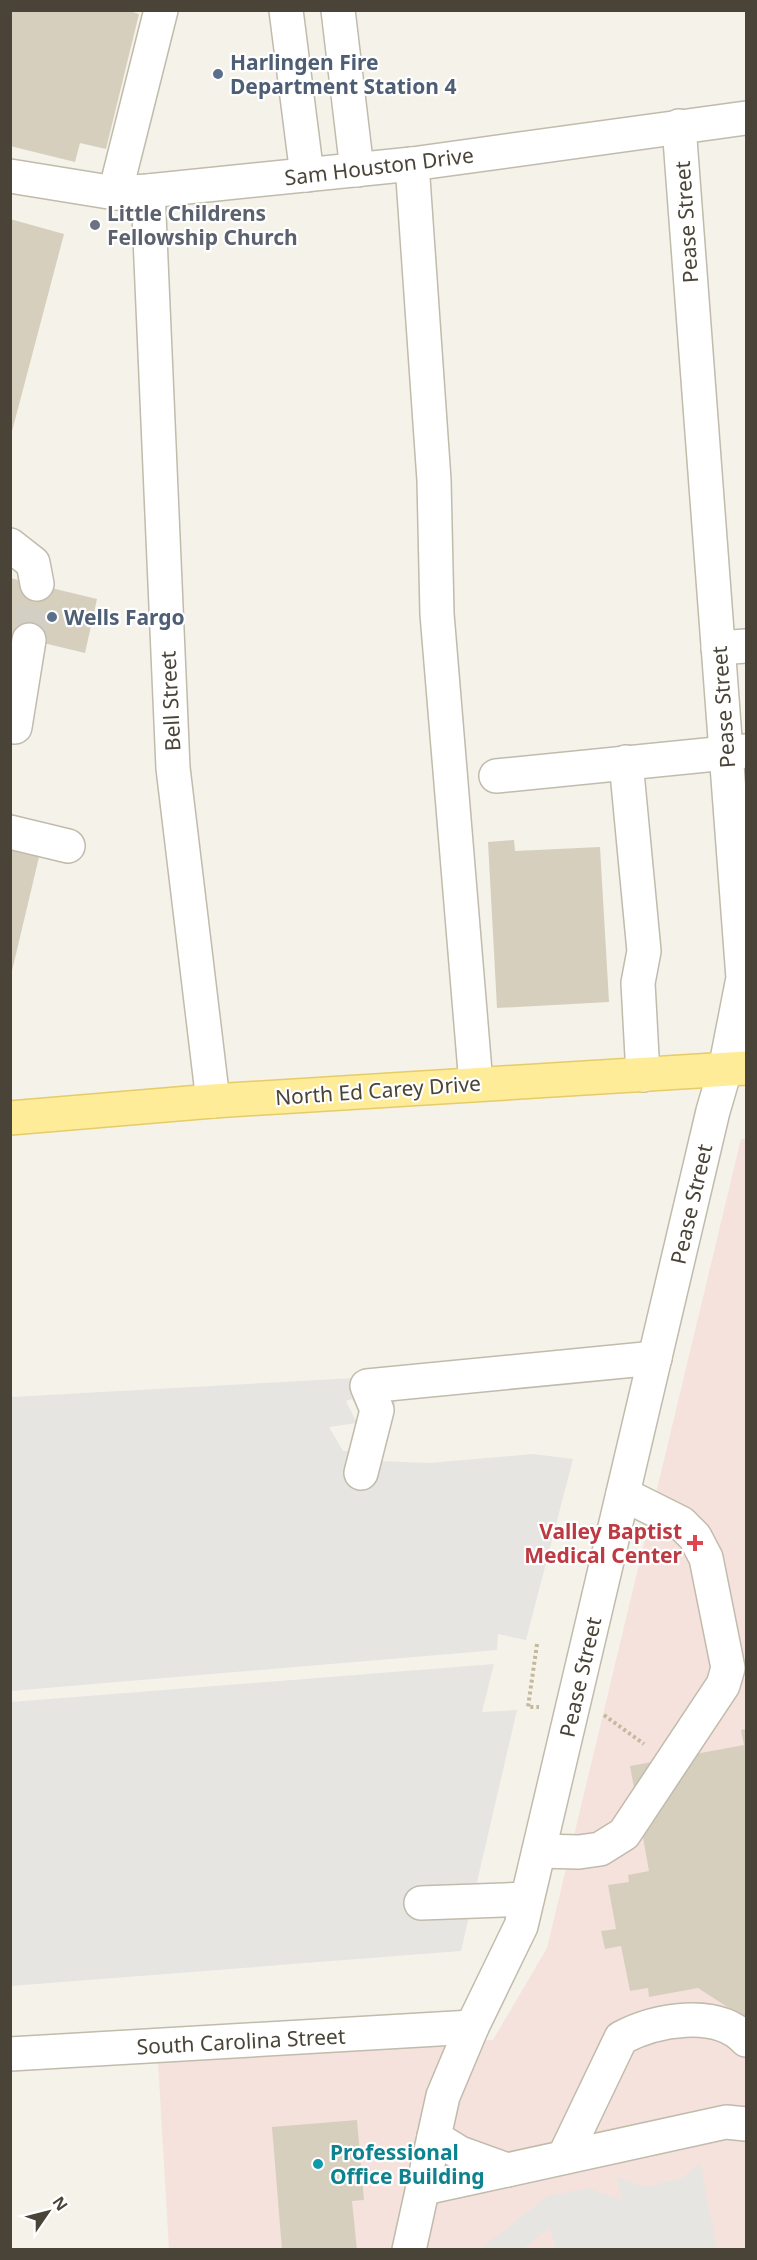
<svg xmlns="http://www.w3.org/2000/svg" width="757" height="2260" font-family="'Noto Sans',sans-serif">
	<rect width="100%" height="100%" fill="#f5f2e9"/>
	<path fill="#f5e2dd" d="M 741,1139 L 746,1139 L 746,2249 L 169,2249 L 158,2062 L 493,2040 L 547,1948 Z"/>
	<g fill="#e6e5e1" fill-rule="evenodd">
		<path d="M 372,1377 L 397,1396 L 382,1461 L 428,1463 L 533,1454 L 573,1459 L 526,1640 L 498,1634 L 497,1650 L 11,1691 L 11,1397 ZM 352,1399 L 361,1413 L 352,1451 L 343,1451 L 329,1427 L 357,1423 L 346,1401 Z"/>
		<path d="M 494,1664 L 482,1712 L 517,1710 L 461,1951 L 11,1986 L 11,1702 Z"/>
		<path d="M 700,2163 L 717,2249 L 556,2249 L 550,2227 L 523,2249 L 480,2249 L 548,2196 L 589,2188 L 622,2201 L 617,2177 L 644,2187 L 682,2178 Z"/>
	</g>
	<g fill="#d7cfbe">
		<path d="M 10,10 L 127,10 L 139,14 L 106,149 L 80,143 L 75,162 L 10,146 Z"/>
		<path d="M 10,219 L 64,234 L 11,435 L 10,435 Z"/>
		<path d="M 10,578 L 97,599 L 85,653 L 10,635 Z"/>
		<path d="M 514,840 L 515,851 L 600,847 L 609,1002 L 497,1008 L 488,842 Z"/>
		<path d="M 10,850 L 39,857 L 11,975 L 10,975 Z"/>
		<path d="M 746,1729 L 746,2019 L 698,1988 L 649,1997 L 648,1988 L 630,1991 L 621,1946 L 605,1949 L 601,1931 L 616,1929 L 608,1885 L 629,1882 L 628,1875 L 649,1871 L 630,1766 L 744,1745 L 741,1730 Z"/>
		<path d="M 357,2120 L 364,2200 L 352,2201 L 357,2250 L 282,2250 L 272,2127 Z"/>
	</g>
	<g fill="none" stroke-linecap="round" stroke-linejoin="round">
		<path stroke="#d3cfc5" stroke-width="33" stroke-dasharray="33 16" stroke-linecap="butt" d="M 29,640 L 37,584"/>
		<defs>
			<g id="minor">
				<path d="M 286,10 L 307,175"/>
				<path d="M 338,10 L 357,170"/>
				<path d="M 412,164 L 434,480 L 437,614 L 476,1084"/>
				<path d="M 10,176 L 115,193 L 148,191 L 412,164 L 746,118"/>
				<path d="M 148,191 L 173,768 L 213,1101"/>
				<path d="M 115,193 L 161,10"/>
				<path d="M 10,545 L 33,563 L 37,584"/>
				<path d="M 718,648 L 746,646"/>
				<path d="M 15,727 L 29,640"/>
				<path d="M 626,762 L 644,951 L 638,983 L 643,1075"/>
				<path d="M 496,776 L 746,751"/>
				<path d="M 10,832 L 68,846"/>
				<path d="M 361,1473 L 377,1410 L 367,1386 L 655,1358"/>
				<path d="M 539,1851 L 579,1852 L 600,1849 L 624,1834 L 723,1685 L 728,1668 L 706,1558 L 695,1537 L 681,1523 L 623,1494"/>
				<path d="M 421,1903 L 527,1899"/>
				<path d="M 10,2054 L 472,2027"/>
				<path d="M 434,2137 L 460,2153 L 507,2170"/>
				<path d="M 564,2157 L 621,2038 C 655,2020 717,2008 746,2040"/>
				<path d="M 423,2186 L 434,2186 L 726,2122 L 746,2124"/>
				<path d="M 409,2250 L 443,2096 L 472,2027 L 521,1926 L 713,1111 L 725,1070 L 743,978 L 679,126"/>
			</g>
			<path id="major" d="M 10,1118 L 213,1101 L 746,1068"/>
		</defs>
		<use href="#minor" stroke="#c1bbab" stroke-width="36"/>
		<use href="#major" stroke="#e6cc66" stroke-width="36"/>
		<g stroke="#c3b99c" stroke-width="4" stroke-dasharray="3 3" stroke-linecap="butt">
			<path d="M 537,1644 L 528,1707 L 539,1707"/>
			<path d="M 604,1715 L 644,1744"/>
		</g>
		<use href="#minor" stroke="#fff" stroke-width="33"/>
		<use href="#major" stroke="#ffec98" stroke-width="33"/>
	</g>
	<g fill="#5c6f8a" stroke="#fff" stroke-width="2">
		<circle cx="218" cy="74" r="6"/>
		<circle cx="52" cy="617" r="6"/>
	</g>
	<circle fill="#6b7280" stroke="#fff" stroke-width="2" cx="95" cy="225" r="6"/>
	<path fill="#e0444e" stroke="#fff" stroke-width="2" d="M692 1534h6v6h6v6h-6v6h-6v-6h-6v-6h6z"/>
	<circle fill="#0f9aa8" stroke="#fff" stroke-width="2" cx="318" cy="2164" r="6"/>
	<g text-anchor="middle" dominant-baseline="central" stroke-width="4.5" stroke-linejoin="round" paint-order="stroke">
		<g font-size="21" font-weight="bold" fill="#4e5e75" stroke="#fff" text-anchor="start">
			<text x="230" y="62">Harlingen Fire<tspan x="230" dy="24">Department Station 4</tspan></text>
			<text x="64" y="617">Wells Fargo</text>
		</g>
		<g font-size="21" fill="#494437" stroke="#fff">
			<text transform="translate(379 166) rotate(-7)">Sam Houston Drive</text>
			<text transform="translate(686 222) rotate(-94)">Pease Street</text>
			<text transform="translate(170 701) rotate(-93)">Bell Street</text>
			<text transform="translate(723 707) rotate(-94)">Pease Street</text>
			<text transform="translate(378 1090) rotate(-4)">North Ed Carey Drive</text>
			<text transform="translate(691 1204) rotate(-77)">Pease Street</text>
			<text transform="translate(580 1677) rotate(-77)">Pease Street</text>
			<text transform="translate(241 2041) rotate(-3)">South Carolina Street</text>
		</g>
		<g font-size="21" font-weight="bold" fill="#5b616d" stroke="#fff" text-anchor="start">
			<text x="107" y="213">Little Childrens<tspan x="107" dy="24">Fellowship Church</tspan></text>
		</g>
		<g font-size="21" font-weight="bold" fill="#be3a42" stroke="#fff" text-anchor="end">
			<text x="682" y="1531">Valley Baptist<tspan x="682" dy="24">Medical Center</tspan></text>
		</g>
		<g font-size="21" font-weight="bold" fill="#0d838f" stroke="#fff" text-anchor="start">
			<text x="330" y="2152">Professional<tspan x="330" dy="24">Office Building</tspan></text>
		</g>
	</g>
	<rect width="757" height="2260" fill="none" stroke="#494437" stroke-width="24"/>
	<g transform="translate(48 2212) rotate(55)" stroke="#ffffff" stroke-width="4.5" paint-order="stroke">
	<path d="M0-4.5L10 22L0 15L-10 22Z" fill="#494437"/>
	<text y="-9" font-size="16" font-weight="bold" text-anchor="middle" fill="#494437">N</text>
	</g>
</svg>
